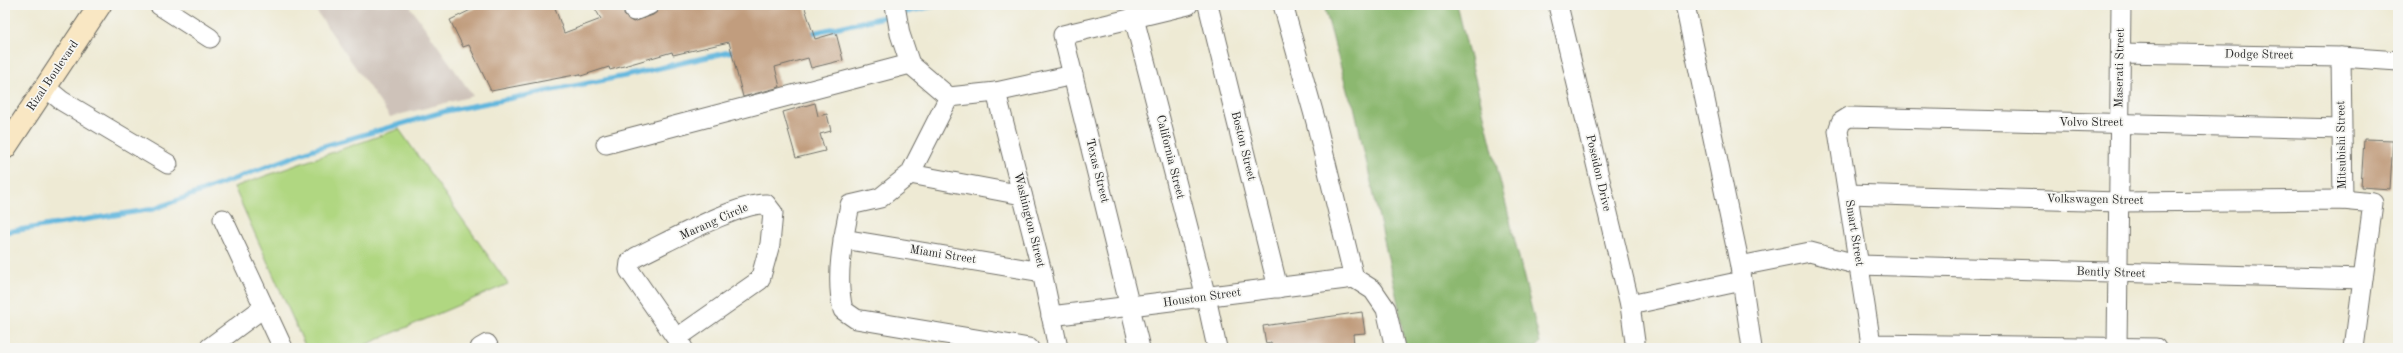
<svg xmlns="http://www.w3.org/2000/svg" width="2403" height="353" font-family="'Old Standard TT',serif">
	<rect width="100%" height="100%" fill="#f6f6f2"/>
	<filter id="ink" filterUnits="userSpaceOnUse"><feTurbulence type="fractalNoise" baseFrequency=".025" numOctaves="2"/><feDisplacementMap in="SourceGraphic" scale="8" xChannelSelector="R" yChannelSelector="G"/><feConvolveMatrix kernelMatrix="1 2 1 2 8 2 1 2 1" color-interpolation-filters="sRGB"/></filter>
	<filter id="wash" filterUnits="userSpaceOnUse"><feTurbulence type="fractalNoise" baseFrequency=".012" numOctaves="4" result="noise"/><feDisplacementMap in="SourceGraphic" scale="16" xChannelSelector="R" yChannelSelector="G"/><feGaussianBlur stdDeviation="0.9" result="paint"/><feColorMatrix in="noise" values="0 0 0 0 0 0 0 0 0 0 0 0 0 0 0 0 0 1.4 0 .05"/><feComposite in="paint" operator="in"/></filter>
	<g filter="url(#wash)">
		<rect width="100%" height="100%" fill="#eeead4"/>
		<path fill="#cec2b9" d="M 312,5 L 409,5 L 473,96 L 390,117 Z"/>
		<path fill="#b0d781" stroke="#6e8156" d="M 399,129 L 508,284 L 358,348 L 306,348 L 234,187 Z"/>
		<path fill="#8cb86f" stroke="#5c724d" d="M 1324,5 L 1457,5 L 1540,343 L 1535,348 L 1405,348 L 1399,308 L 1354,106 L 1348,94 Z"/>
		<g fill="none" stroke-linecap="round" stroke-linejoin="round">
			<g stroke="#60b6dd" stroke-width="5">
				<path d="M 808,34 L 938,5"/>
				<path d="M 5,232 L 154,209 L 314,149 L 446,111 L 625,76 L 738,50"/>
			</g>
		</g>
		<g id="blocks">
			<g fill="#c19d7e">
				<path d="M 481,5 L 554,5 L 564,33 L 601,19 L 593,5 L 625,5 L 624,15 L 633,22 L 653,15 L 658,11 L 660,5 L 804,5 L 815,39 L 836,33 L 843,60 L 811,68 L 808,58 L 775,67 L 780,87 L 743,97 L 729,42 L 673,55 L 672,52 L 610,70 L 609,67 L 581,76 L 580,74 L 491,91 L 469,45 L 463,47 L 450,20 Z"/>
				<path d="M 815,103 L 818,116 L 827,114 L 831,131 L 820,134 L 825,151 L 796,158 L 783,112 Z"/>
				<path d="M 2364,139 L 2393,140 L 2390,189 L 2361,187 Z"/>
				<path d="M 1362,312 L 1365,333 L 1353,334 L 1354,345 L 1332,348 L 1272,348 L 1271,343 L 1266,344 L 1263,326 Z"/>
			</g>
		</g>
	</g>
	<g filter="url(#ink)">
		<use href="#blocks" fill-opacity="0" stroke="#6f6e66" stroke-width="1"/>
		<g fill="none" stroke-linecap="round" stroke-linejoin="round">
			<defs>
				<g id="minor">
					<path d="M 159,5 L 210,38"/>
					<path d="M 895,5 L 900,34 L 910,64 L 949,97 L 996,92 L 1073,75"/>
					<path d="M 1208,5 L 1278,288"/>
					<path d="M 1283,5 L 1316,122 L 1354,278"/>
					<path d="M 1558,5 L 1630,305 L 1635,342"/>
					<path d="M 1685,5 L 1740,266 L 1752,348"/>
					<path d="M 634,11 L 649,5"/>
					<path d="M 1134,18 L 1206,297 L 1217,348"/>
					<path d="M 2121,53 L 2341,57 L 2398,61"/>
					<path d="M 2341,57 L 2343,200"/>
					<path d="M 45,87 L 62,101 L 168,164"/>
					<path d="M 996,92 L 1042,272 L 1058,348"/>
					<path d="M 949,97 L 910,174 L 880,198 L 850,205 C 843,239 835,276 843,310 L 856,319 L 1029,348"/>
					<path d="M 606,144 L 910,64"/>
					<path d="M 910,174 L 1022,195"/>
					<path d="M 1848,194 L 2118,202 L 2343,200 L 2373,203 L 2354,348"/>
					<path d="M 223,219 L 283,348"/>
					<path d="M 843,239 L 1042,272"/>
					<path d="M 1740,266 L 1810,252 L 1859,265 L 2363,279"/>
					<path d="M 1354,278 L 1373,290 L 1386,309 L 1395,348"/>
					<path d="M 1630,305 L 1742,281"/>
					<path d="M 1051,316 L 1354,278"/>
					<path d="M 677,338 L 760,280 L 770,244 L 773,213 L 766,204 C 739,202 664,244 636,257 L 630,262 L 629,270 L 683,348"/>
					<path d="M 2117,347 L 2121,5"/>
					<path d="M 209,348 L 263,308"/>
					<path d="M 480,348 L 487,344 L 489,348"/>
					<path d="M 1140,348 L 1063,35 L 1188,5"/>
					<path d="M 2156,348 L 1871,344 L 1838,131 L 1841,122 L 1849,117 L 2341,129"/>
				</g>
				<path id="secondary" d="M 5,148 L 100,5"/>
			</defs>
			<use href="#minor" stroke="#6f6e66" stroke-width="21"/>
			<use href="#secondary" stroke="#6f6e66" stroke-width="24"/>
			<use href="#minor" stroke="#fff" stroke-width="19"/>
			<use href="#secondary" stroke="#f9e7c3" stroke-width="22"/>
		</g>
	</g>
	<g text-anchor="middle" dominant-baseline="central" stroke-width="3.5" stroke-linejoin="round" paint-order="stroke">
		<g font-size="12" fill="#2b2b2b" stroke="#f6f6f2">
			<text transform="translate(2259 55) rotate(1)">Dodge Street</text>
			<text transform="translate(2120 68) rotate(-89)">Maserati Street</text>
			<text transform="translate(53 76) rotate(-56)">Rizal Boulevard</text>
			<text x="2091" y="123">Volvo Street</text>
			<text transform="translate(2342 145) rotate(-91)">Mitsubishi Street</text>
			<text transform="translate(1243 146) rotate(76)">Boston Street</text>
			<text transform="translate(1170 157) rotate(76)">California Street</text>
			<text transform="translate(1097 171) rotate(76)">Texas Street</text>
			<text transform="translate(1598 173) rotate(77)">Poseidon Drive</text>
			<text transform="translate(2095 200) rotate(1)">Volkswagen Street</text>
			<text transform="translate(1029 220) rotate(76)">Washington Street</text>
			<text transform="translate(714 222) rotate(-24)">Marang Circle</text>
			<text transform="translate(1854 233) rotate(81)">Smart Street</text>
			<text transform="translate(943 255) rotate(9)">Miami Street</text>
			<text transform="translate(2111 273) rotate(2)">Bently Street</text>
			<text transform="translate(1202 298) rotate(-8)">Houston Street</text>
		</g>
	</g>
	<rect width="2403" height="353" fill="none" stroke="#f6f6f2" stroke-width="20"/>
</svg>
